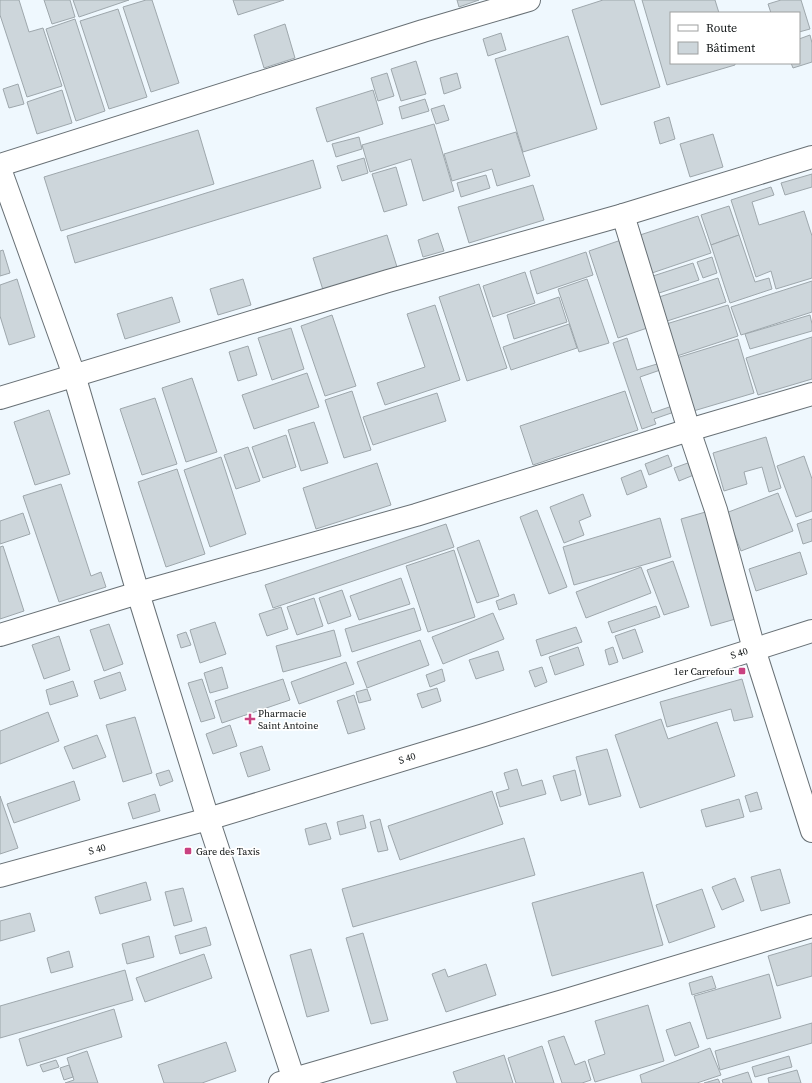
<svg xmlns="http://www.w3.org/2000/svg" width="812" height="1083" font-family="'Source Serif 4',serif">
  <rect width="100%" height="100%" fill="#eff8fe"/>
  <g fill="#cdd6db" stroke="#9ea7ac">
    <polygon points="0,0 19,0 29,32 43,28 62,86 27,97 0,15"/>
    <polygon points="44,0 70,0 75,17 52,24"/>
    <polygon points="73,0 129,0 79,17"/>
    <polygon points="146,0 152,0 179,83 151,92 123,7"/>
    <polygon points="233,0 284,0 238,15"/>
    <polygon points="457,0 479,0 459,7"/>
    <polygon points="603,0 634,0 660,87 601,105 572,10"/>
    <polygon points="642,0 715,0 719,13 671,13 671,63 735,63 735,65 667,85"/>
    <polygon points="781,0 801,0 810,29 799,32 799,13 771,13 768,4"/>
    <polygon points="118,9 147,97 109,109 80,21"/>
    <polygon points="75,19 105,111 76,121 46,29"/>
    <polygon points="285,24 295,58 264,68 254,35"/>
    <polygon points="501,33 506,50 488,56 483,39"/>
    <polygon points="810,35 812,43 812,62 793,68 791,63 799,63 799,39"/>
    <polygon points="568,36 597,129 523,152 495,59"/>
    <polygon points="416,61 426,94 401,101 391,69"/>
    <polygon points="387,73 394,96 378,101 371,78"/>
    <polygon points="457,73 461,88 444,94 440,78"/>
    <polygon points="18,84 24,104 9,108 3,89"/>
    <polygon points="62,90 72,123 37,134 27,102"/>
    <polygon points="373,90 383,124 327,142 316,108"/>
    <polygon points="425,99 429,111 402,119 399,107"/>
    <polygon points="444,105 449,120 436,124 431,109"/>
    <polygon points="669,117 675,139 660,144 654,122"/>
    <polygon points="434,124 454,191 423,201 411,159 370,172 362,145"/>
    <polygon points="198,130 214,184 61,231 44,177"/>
    <polygon points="516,132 530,176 497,186 492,169 452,181 444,154"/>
    <polygon points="713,134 723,167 690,177 680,144"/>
    <polygon points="359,137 362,149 336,157 332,144"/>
    <polygon points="364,158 368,173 342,181 337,166"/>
    <polygon points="313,160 321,188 75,263 67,236"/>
    <polygon points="396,167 407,205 384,212 372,174"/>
    <polygon points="812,174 812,187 785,195 781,183"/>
    <polygon points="486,175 490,188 461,197 457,183"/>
    <polygon points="533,185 544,220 469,243 458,207"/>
    <polygon points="771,187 774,195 752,202 759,225 804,211 812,236 812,278 776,289 771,271 756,277 731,200"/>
    <polygon points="729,206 739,235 711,245 701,215"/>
    <polygon points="698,216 711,253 649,274 637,236"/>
    <polygon points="438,233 444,251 423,257 418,240"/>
    <polygon points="387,235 397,267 323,290 313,258"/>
    <polygon points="739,235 755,282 769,278 772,289 730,303 711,245"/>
    <polygon points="627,238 656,325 618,338 589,251"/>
    <polygon points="3,250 10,273 0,276 0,251"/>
    <polygon points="586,252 593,275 537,294 530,271"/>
    <polygon points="712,257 717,273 703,278 697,262"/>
    <polygon points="693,263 699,280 656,294 650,277"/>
    <polygon points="525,272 535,303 493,317 483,286"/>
    <polygon points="718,278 726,302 664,322 656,298"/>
    <polygon points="17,279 35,337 9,345 0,316 0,285"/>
    <polygon points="243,279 251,305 218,315 210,289"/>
    <polygon points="587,279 609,343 579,352 558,289"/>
    <polygon points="812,281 812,312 741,335 731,307"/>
    <polygon points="479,284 507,368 467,381 439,297"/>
    <polygon points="172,297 180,322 125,339 117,314"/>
    <polygon points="559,297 567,322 514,339 507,315"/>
    <polygon points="435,305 460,380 385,405 377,383 425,367 407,314"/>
    <polygon points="728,305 738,336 674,357 663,325"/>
    <polygon points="332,315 356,386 325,396 301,326"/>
    <polygon points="810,315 812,324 812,331 750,349 745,334"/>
    <polygon points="569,324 577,348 511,370 503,347"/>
    <polygon points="291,328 304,369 272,380 258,338"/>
    <polygon points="812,337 812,379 758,395 746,358"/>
    <polygon points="627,338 637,370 667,361 669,367 640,377 652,413 678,404 680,410 654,419 656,424 642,429 613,343"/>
    <polygon points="738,339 754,393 690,412 673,359"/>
    <polygon points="248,346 257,375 238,381 229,352"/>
    <polygon points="307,373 319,407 254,429 242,395"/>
    <polygon points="192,378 217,452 186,462 162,388"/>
    <polygon points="352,391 371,450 344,458 325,400"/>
    <polygon points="625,391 638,430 533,465 520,426"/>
    <polygon points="437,393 446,421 373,445 363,417"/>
    <polygon points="155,398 177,464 142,475 120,409"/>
    <polygon points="49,410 70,474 35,485 14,422"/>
    <polygon points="314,422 328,463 301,471 288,430"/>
    <polygon points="286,435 296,467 263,478 252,447"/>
    <polygon points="766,437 781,488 769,492 762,467 744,472 747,484 724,491 713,453"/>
    <polygon points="248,447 260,481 236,489 224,455"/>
    <polygon points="668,455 672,466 649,475 645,464"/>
    <polygon points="804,456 812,479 812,511 796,517 777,466"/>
    <polygon points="221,457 246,534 210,547 184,470"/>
    <polygon points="696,460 701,472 679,481 674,468"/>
    <polygon points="377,463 391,505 316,529 303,488"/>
    <polygon points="177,469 205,554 166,567 138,482"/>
    <polygon points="641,470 647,487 627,495 621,478"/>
    <polygon points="61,484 91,576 101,572 106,587 59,602 23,496"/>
    <polygon points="778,493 793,531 741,551 726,513"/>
    <polygon points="583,494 591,516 579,521 584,535 564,543 550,507"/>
    <polygon points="537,510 567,587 549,594 520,517"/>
    <polygon points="709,511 739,618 711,626 681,519"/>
    <polygon points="23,513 30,534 0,544 0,521"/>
    <polygon points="660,518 671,557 574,585 563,547"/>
    <polygon points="812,519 812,541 803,544 797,524"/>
    <polygon points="446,524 454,547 273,608 265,585"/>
    <polygon points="479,540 499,596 477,603 457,548"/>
    <polygon points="3,546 24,611 0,619 0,547"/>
    <polygon points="454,550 475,617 428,632 406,566"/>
    <polygon points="800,552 807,574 756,591 749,569"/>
    <polygon points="673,561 689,607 664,615 647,570"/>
    <polygon points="641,567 651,593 586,618 576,592"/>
    <polygon points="401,578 410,604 359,620 350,596"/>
    <polygon points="342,590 351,616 328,624 319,598"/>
    <polygon points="514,594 517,604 499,610 496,601"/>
    <polygon points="314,598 323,626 297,635 287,607"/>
    <polygon points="656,606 660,617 612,633 608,622"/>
    <polygon points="281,607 288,629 267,636 259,614"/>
    <polygon points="414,608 421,630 352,652 345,629"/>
    <polygon points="493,613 504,639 443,664 432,637"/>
    <polygon points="215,622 226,654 200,663 190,630"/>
    <polygon points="109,624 123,664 104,671 90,630"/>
    <polygon points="576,627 582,642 541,656 536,640"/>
    <polygon points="635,629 643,652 623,659 615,636"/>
    <polygon points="334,630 341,656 283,672 276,646"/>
    <polygon points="186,632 191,645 181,648 177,635"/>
    <polygon points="59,636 70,670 44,679 32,645"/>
    <polygon points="420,640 429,665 367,688 357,662"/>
    <polygon points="578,647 584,665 555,675 549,657"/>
    <polygon points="613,647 618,662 609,665 605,650"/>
    <polygon points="498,651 504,670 476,679 469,660"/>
    <polygon points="346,662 354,684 299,704 291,682"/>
    <polygon points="222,667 228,688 210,693 204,673"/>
    <polygon points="542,667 547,682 535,687 529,671"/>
    <polygon points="442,669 445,681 430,687 426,675"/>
    <polygon points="120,672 126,690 100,699 94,681"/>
    <polygon points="202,679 215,718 201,722 188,683"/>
    <polygon points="283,679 290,700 222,723 215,701"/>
    <polygon points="742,679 753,717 734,721 731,709 667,727 660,702"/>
    <polygon points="73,681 78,696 50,705 46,690"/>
    <polygon points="437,688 441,701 422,708 417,694"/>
    <polygon points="367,689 371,700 359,703 356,692"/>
    <polygon points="354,695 365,729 348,734 337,701"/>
    <polygon points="48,712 59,741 0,764 0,731"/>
    <polygon points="135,717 152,773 123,782 106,725"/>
    <polygon points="661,719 668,739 717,722 735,776 640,808 615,735"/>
    <polygon points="230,725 237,746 213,754 206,734"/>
    <polygon points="97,735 106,757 73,769 64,747"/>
    <polygon points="262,746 270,770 248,777 240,753"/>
    <polygon points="607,749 621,796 589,805 576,757"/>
    <polygon points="517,769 522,786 542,780 546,794 500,807 496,793 509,789 504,773"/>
    <polygon points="169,770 173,781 160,786 156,774"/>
    <polygon points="575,770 581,795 561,801 553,776"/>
    <polygon points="74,781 80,800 14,823 7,804"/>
    <polygon points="492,791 503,824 400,860 388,826"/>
    <polygon points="757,792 762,809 750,812 745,796"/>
    <polygon points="155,794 160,811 133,819 128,803"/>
    <polygon points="0,796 18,848 0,854"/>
    <polygon points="739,799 744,817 706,827 701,810"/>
    <polygon points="363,815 366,828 340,835 337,822"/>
    <polygon points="380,819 388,850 378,852 370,822"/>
    <polygon points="326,823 331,839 309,845 305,829"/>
    <polygon points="524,838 535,875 353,927 342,889"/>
    <polygon points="780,869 790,903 761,911 751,877"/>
    <polygon points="643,872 663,945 552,976 532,903"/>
    <polygon points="735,878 744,901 722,910 712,887"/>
    <polygon points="146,882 151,900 100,914 95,897"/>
    <polygon points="183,888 192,921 174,926 165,892"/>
    <polygon points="702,889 715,927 669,943 656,905"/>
    <polygon points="30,913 35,931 0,941 0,921"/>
    <polygon points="206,927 211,945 180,954 175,936"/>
    <polygon points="363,933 388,1020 371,1024 346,938"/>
    <polygon points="149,936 154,957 127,964 122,944"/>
    <polygon points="812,943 812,976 777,986 768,956"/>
    <polygon points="311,949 329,1011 307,1017 290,955"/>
    <polygon points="69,951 73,967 51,973 47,958"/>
    <polygon points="204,954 212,978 145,1002 136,978"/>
    <polygon points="486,964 496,995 446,1012 432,974 445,969 448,977"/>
    <polygon points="125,970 133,1000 0,1038 0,1006"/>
    <polygon points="769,974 781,1018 707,1039 694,996"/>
    <polygon points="712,976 716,988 692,995 689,983"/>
    <polygon points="648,1005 664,1061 595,1082 588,1060 605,1054 595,1021"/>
    <polygon points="114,1009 122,1037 27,1066 19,1039"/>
    <polygon points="690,1022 699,1047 675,1056 666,1030"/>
    <polygon points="812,1023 812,1043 720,1070 715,1051"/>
    <polygon points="564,1036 575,1065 585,1061 591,1080 582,1083 562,1083 548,1041"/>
    <polygon points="226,1042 236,1071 202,1083 164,1083 158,1065"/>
    <polygon points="542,1046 554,1083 516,1083 508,1058"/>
    <polygon points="710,1048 721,1075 697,1083 642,1083 640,1075"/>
    <polygon points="87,1051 98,1083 65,1083 74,1080 67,1058"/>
    <polygon points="504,1055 513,1083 457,1083 453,1072"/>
    <polygon points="789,1056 792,1067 755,1077 752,1067"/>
    <polygon points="56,1060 59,1067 43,1072 40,1065"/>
    <polygon points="69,1065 73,1077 64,1080 60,1068"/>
    <polygon points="797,1070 801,1083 769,1083 768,1078"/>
    <polygon points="748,1072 752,1083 723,1083 722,1080"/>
    <polygon points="718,1079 720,1083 704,1083"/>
  </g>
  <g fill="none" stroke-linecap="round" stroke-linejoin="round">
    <defs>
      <g id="minor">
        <polyline points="0,165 423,31 529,0"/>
        <polyline points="0,169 74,375 138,593 208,819 295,1083"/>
        <polyline points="623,215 689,430 716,510 754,649 812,831"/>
        <polyline points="0,398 388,281 623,215 812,157"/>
        <polyline points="0,635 138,593 416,515 689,430 812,394"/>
        <polyline points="0,876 208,819 484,735 812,631"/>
        <polyline points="280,1083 563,1001 812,926"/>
      </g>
    </defs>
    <use href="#minor" stroke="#687075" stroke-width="24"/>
    <use href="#minor" stroke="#fff" stroke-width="22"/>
  </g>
  <g fill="#c94281" stroke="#fff" stroke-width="1.5">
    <rect x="738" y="667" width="8" height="8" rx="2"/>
    <path d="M248 713h4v4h4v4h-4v4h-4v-4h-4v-4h4z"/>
    <rect x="184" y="847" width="8" height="8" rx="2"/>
  </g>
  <g text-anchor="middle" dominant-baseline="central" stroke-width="3.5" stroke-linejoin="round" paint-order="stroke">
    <g font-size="10" fill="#0d1112" stroke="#fff">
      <text transform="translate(739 653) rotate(-18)">S 40</text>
      <text transform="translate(407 758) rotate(-17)">S 40</text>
      <text transform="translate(97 849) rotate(-15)">S 40</text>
    </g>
    <g font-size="10" fill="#0d1112" stroke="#fff" text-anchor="start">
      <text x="734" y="671" text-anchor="end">1er Carrefour</text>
      <text x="258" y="713">Pharmacie<tspan x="258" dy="12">Saint Antoine</tspan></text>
      <text x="196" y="851">Gare des Taxis</text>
    </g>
  </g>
  <rect x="670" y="12" width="130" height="52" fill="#ffffff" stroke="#9ea0a0"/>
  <rect x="678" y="25" width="20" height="6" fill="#ffffff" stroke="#9ea0a0"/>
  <text x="706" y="32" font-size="12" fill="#0d1112">Route</text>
  <rect x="678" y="42" width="20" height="12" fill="#cdd6db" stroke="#9ea0a0"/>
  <text x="706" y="52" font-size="12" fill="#0d1112">Bâtiment</text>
</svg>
